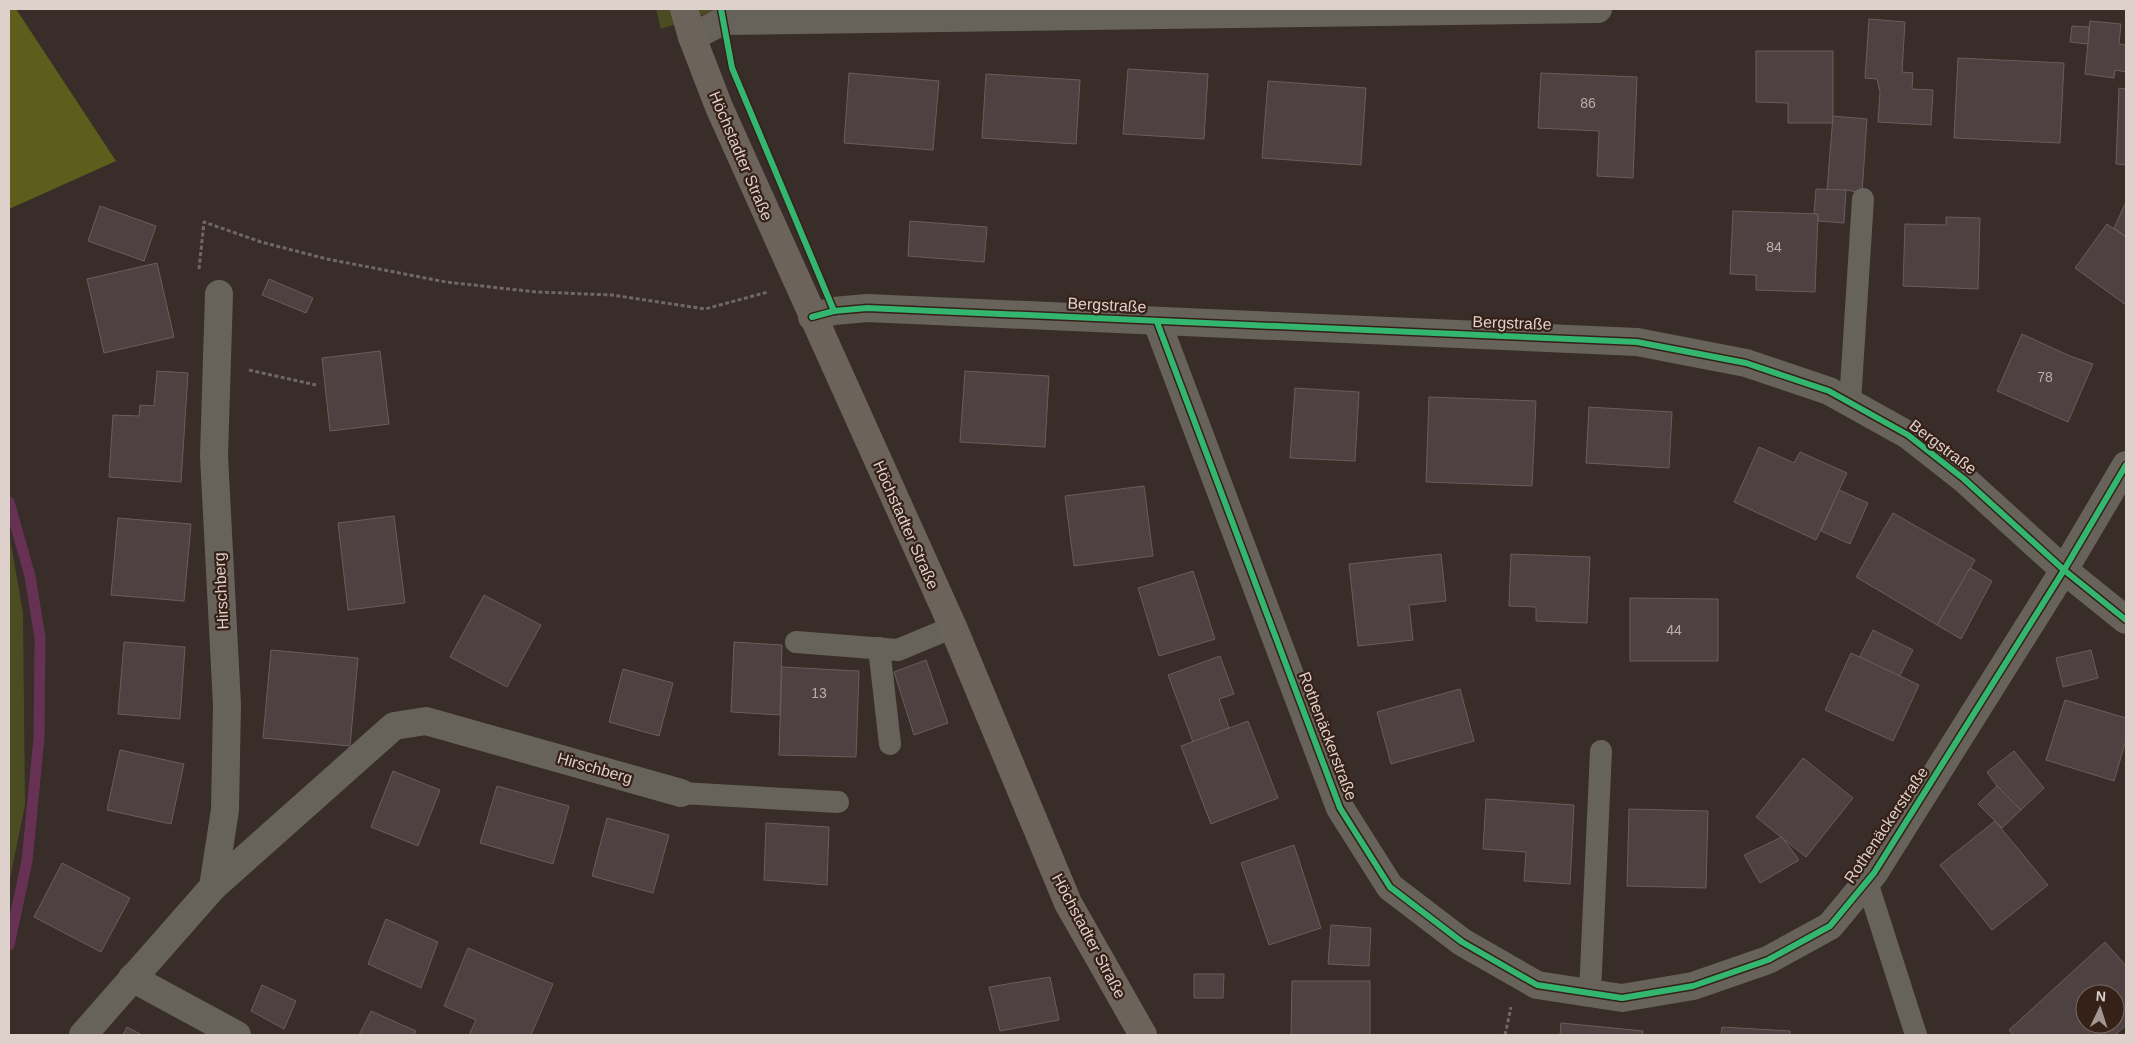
<svg xmlns="http://www.w3.org/2000/svg" width="2135" height="1044" font-family="Arial,sans-serif">
  <rect width="100%" height="100%" fill="#382d28"/>
  <g fill="#4c4c22">
    <polygon points="656,9 719,9 661,29"/>
    <polygon points="9,533 23,613 25,805 9,883"/>
  </g>
  <polygon fill="#5d5e1c" points="9,9 16,9 116,161 9,209"/>
  <g fill="none" stroke-linecap="round" stroke-linejoin="round">
    <polyline stroke="#663152" stroke-width="11" points="9,502 30,576 40,638 39,738 27,861 9,945"/>
  </g>
  <g fill="#4d4241" stroke="#685e5c" fill-rule="evenodd">
    <polygon points="1869,19 1905,22 1902,72 1913,73 1912,89 1933,90 1931,125 1878,122 1880,92 1877,79 1865,78"/>
    <polygon points="2090,21 2121,24 2119,44 2126,45 2126,72 2115,70 2114,78 2085,74"/>
    <polygon points="2072,26 2089,27 2088,44 2070,42"/>
    <polygon points="1756,51 1833,51 1833,123 1788,123 1788,103 1756,102"/>
    <polygon points="1958,58 2064,63 2060,143 1954,138"/>
    <polygon points="1128,69 1208,74 1204,139 1123,134"/>
    <polygon points="849,73 939,81 933,150 844,143"/>
    <polygon points="1541,73 1637,77 1633,178 1597,176 1599,131 1538,128"/>
    <polygon points="986,74 1080,80 1076,144 982,138"/>
    <polygon points="1268,81 1366,88 1361,165 1262,158"/>
    <polygon points="2119,88 2126,89 2126,165 2116,164"/>
    <polygon points="1833,116 1867,119 1862,193 1846,190 1827,190"/>
    <polygon points="1816,189 1846,190 1844,223 1818,221 1818,214 1814,214"/>
    <polygon points="2126,202 2126,237 2114,228"/>
    <polygon points="100,206 156,226 144,261 88,241"/>
    <polygon points="1733,211 1818,214 1815,292 1756,290 1756,275 1730,274"/>
    <polygon points="1946,217 1980,218 1978,289 1903,286 1905,224 1946,225"/>
    <polygon points="910,221 987,227 984,262 908,256"/>
    <polygon points="2107,224 2126,237 2126,305 2075,268"/>
    <polygon points="157,263 174,337 104,353 87,279"/>
    <polygon points="269,279 313,298 306,313 262,295"/>
    <polygon points="2022,334 2070,356 2093,364 2068,422 1997,391"/>
    <polygon points="380,351 389,424 330,431 322,358"/>
    <polygon points="157,371 188,373 181,482 109,477 113,415 139,416 140,405 154,406"/>
    <polygon points="965,371 1049,376 1045,447 960,442"/>
    <polygon points="1295,388 1359,392 1355,461 1290,458"/>
    <polygon points="1429,397 1536,401 1532,486 1426,482"/>
    <polygon points="1589,407 1672,412 1669,468 1586,463"/>
    <polygon points="1759,447 1794,463 1800,452 1847,473 1816,540 1734,502"/>
    <polygon points="1144,486 1153,556 1074,566 1065,496"/>
    <polygon points="1839,490 1868,503 1850,544 1821,531"/>
    <polygon points="1893,513 1975,560 1937,625 1856,577"/>
    <polygon points="394,516 405,603 348,610 338,523"/>
    <polygon points="118,518 191,524 184,601 111,595"/>
    <polygon points="1441,554 1446,601 1409,605 1413,640 1358,646 1349,564"/>
    <polygon points="1511,554 1590,557 1587,623 1536,621 1536,607 1509,606"/>
    <polygon points="1970,568 1992,581 1961,639 1937,625"/>
    <polygon points="1193,571 1215,639 1159,656 1138,588"/>
    <polygon points="484,595 541,625 507,687 450,657"/>
    <polygon points="1630,598 1718,599 1718,661 1630,661"/>
    <polygon points="1873,630 1913,650 1899,677 1859,658"/>
    <polygon points="124,642 185,647 180,719 118,714"/>
    <polygon points="734,642 782,645 780,715 731,712"/>
    <polygon points="271,650 358,658 350,746 263,738"/>
    <polygon points="2091,650 2098,678 2063,687 2056,658"/>
    <polygon points="1851,653 1919,685 1893,741 1825,710"/>
    <polygon points="1220,656 1234,694 1219,699 1229,728 1193,742 1168,675"/>
    <polygon points="926,660 948,723 914,735 894,672"/>
    <polygon points="782,667 859,671 856,757 779,755"/>
    <polygon points="623,669 673,683 659,736 609,722"/>
    <polygon points="1460,689 1474,741 1391,764 1377,712"/>
    <polygon points="2065,700 2126,718 2126,740 2114,781 2046,760"/>
    <polygon points="1248,721 1278,798 1211,824 1181,746"/>
    <polygon points="120,750 184,764 171,824 107,810"/>
    <polygon points="2014,751 2044,788 2021,810 1997,786 1987,772"/>
    <polygon points="1803,758 1853,798 1806,857 1756,817"/>
    <polygon points="393,771 440,790 418,846 371,827"/>
    <polygon points="497,786 569,806 553,864 480,843"/>
    <polygon points="1997,786 2021,810 2002,828 1978,804"/>
    <polygon points="1486,799 1574,805 1570,884 1524,881 1526,852 1483,849"/>
    <polygon points="1629,809 1708,811 1706,888 1627,886"/>
    <polygon points="607,818 669,835 653,893 592,876"/>
    <polygon points="1995,821 2048,885 1992,930 1940,865"/>
    <polygon points="766,823 829,827 827,885 764,880"/>
    <polygon points="1782,837 1799,860 1760,883 1744,855"/>
    <polygon points="1294,845 1321,928 1269,945 1241,863"/>
    <polygon points="62,863 130,898 101,952 34,917"/>
    <polygon points="386,919 438,942 421,988 368,964"/>
    <polygon points="1331,925 1371,928 1369,966 1328,964"/>
    <path d="M2105,942L2126,966V1025L2115,1035H2013L2009,1030ZM2085,994H2115V1024H2085Z"/>
    <polygon points="468,948 553,984 531,1035 469,1035 476,1020 444,1006"/>
    <polygon points="1194,974 1224,974 1223,998 1194,998"/>
    <polygon points="1050,977 1059,1020 1000,1031 989,987"/>
    <polygon points="1292,981 1370,981 1370,1035 1291,1035"/>
    <polygon points="262,985 296,1001 284,1029 251,1011"/>
    <polygon points="371,1011 416,1031 414,1035 359,1035"/>
    <polygon points="1561,1023 1603,1027 1643,1031 1642,1035 1560,1035"/>
    <polygon points="127,1027 142,1035 123,1035"/>
    <polygon points="1722,1027 1790,1031 1790,1035 1721,1035"/>
  </g>
  <g fill="none" stroke-linecap="round" stroke-linejoin="round">
    <g stroke="#6f6863" stroke-width="3" stroke-dasharray="4 2.5" stroke-linecap="butt">
      <polyline points="199,269 204,222 261,242 327,259 446,282 536,292 612,295 705,309 768,292"/>
      <polyline points="249,370 316,385"/>
      <polyline points="1505,1035 1511,1007"/>
    </g>
    <g stroke="#68635a" stroke-width="22">
      <polyline points="1850,402 1863,199"/>
      <polyline points="796,642 898,650 953,627"/>
      <polyline points="879,648 890,744"/>
      <polyline points="681,793 838,802"/>
      <polyline points="1867,882 1916,1035"/>
      <polyline points="1590,993 1601,751"/>
    </g>
    <g stroke="#68635a" stroke-width="28">
      <polyline points="692,37 723,21 1598,9"/>
      <polyline points="812,317 834,311 867,308 1637,342 1746,363 1829,391 1908,435 1964,479 2064,570 2126,620"/>
      <polyline points="1157,322 1340,808 1390,887 1462,942 1537,985 1622,998 1693,986 1768,960 1830,926 1874,873 2064,570 2126,465"/>
      <polyline points="213,887 225,810 227,705 214,456 219,294"/>
      <polyline points="132,978 237,1035"/>
      <polyline points="83,1035 213,887 394,726 426,721 681,793"/>
    </g>
    <polyline stroke="#6c645b" stroke-width="28" points="684,9 692,37 719,107 953,627 1068,903 1143,1035"/>
    <defs>
      <g id="cycleway">
        <polyline points="721,9 732,68 834,311"/>
        <polyline points="812,317 834,311 867,308 1637,342 1746,363 1829,391 1908,435 1964,479 2064,570 2126,620"/>
        <polyline points="1157,322 1340,808 1390,887 1462,942 1537,985 1622,998 1693,986 1768,960 1830,926 1874,873 2064,570 2126,465"/>
      </g>
    </defs>
    <use href="#cycleway" stroke="#352118" stroke-width="9"/>
    <use href="#cycleway" stroke="#33b770" stroke-width="6"/>
  </g>
  <g text-anchor="middle" dominant-baseline="central" stroke-width="4.5" stroke-linejoin="round" paint-order="stroke">
    <g font-size="14" fill="#baaca8">
      <text x="1588" y="103">86</text>
      <text x="1774" y="247">84</text>
      <text x="2045" y="377">78</text>
      <text x="1674" y="630">44</text>
      <text x="819" y="693">13</text>
    </g>
    <g font-size="16" fill="#ded0ca" stroke="#352118">
      <text transform="translate(741 156) rotate(67)">Höchstadter Straße</text>
      <text transform="translate(1107 305) rotate(3)">Bergstraße</text>
      <text transform="translate(1512 323) rotate(2)">Bergstraße</text>
      <text transform="translate(1943 447) rotate(37)">Bergstraße</text>
      <text transform="translate(906 525) rotate(66)">Höchstadter Straße</text>
      <text transform="translate(221 591) rotate(-93)">Hirschberg</text>
      <text transform="translate(1328 736) rotate(69)">Rothenäckerstraße</text>
      <text transform="translate(595 768) rotate(16)">Hirschberg</text>
      <text transform="translate(1886 825) rotate(-56)">Rothenäckerstraße</text>
      <text transform="translate(1089 936) rotate(62)">Höchstadter Straße</text>
    </g>
  </g>
  <rect width="2135" height="1044" fill="none" stroke="#ded0ca" stroke-width="20"/>
  <g transform="translate(2100 1009) rotate(4)"><circle r="24" fill="#352118" stroke="#79675f"/>
  <path d="M0-4L9 19L0 12L-9 19Z" fill="#a49791"/>
  <text y="-8" font-size="14" font-weight="bold" text-anchor="middle" fill="#ded0ca">N</text>
  </g>
</svg>
